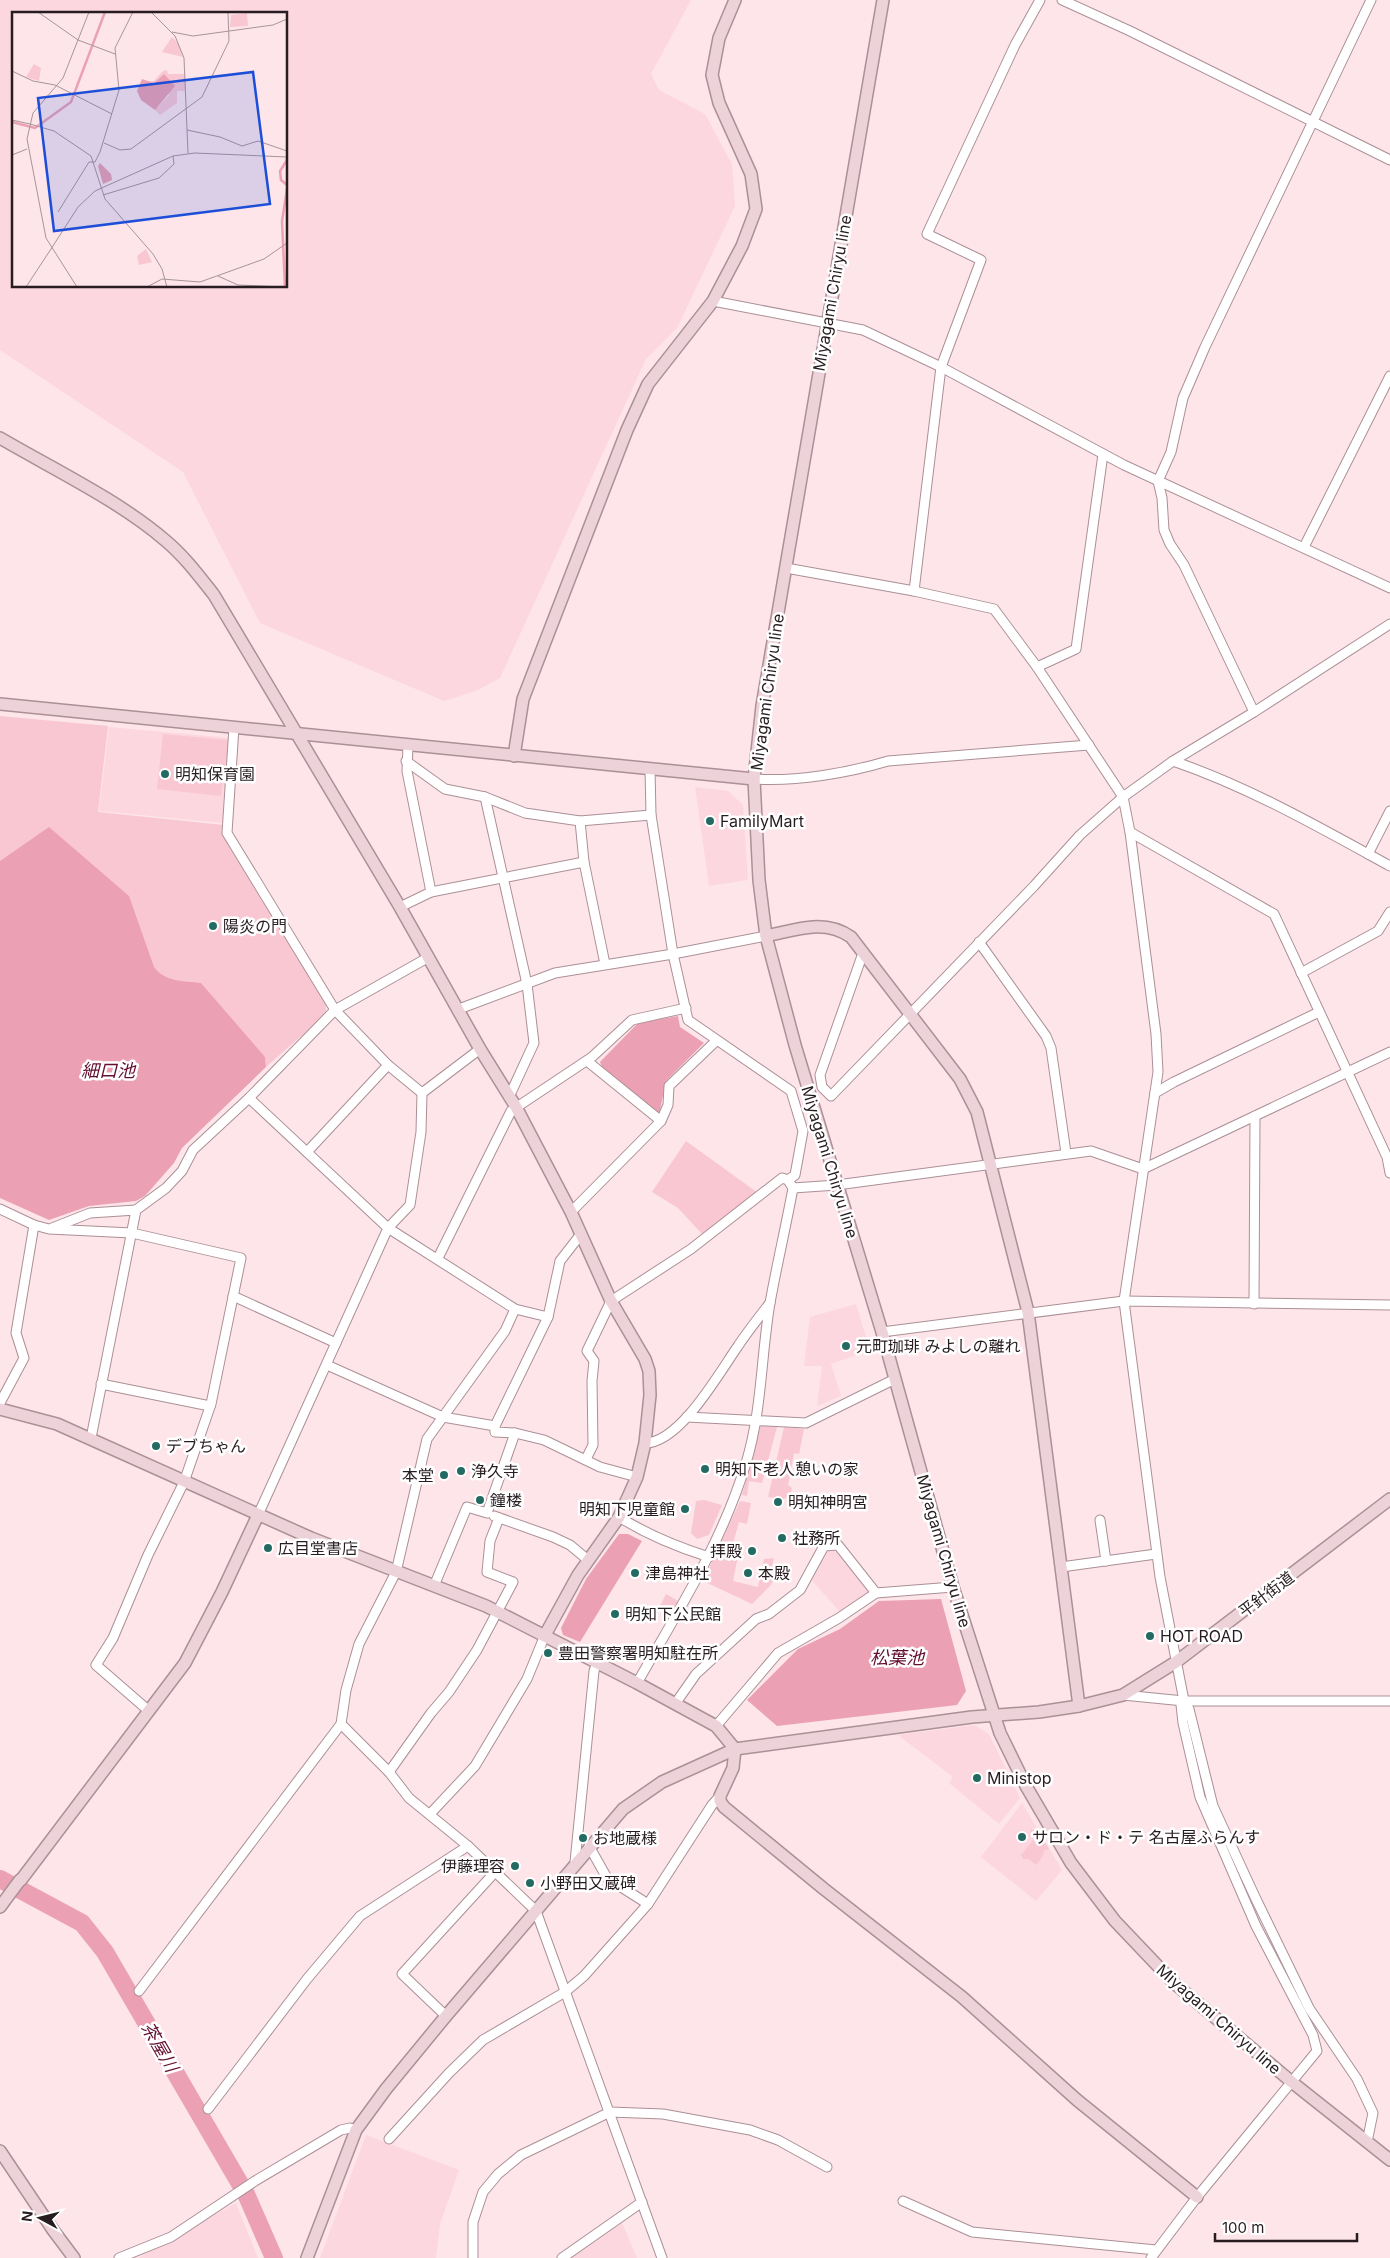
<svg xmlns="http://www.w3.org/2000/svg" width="1390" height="2258" font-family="Inter,'Noto Sans JP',sans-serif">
  <rect width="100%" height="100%" fill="#fde5ea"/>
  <g fill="#fdd7df" fill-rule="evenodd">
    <path d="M0,0H691L651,74L659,90L705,114L732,164L735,206L677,328L646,359L500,678L476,691L444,701L260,623L183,472L0,350ZM14,14H286V286H14Z"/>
    <polygon points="109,727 231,738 223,823 99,811"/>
    <polygon points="695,787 728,791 743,805 748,880 709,886"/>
    <polygon points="856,1304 870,1350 831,1364 841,1396 817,1406 822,1366 804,1366 810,1317"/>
    <polygon points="825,1548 834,1549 870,1594 841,1613 810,1578"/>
    <polygon points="974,1725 989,1734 1020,1798 999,1824 949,1783 953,1777 898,1735"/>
    <polygon points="1022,1803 1062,1870 1036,1901 981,1857"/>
    <polygon points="366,2135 459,2170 440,2224 436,2258 320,2258"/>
    <polygon points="236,2203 258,2258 138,2258"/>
    <polygon points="622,2223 637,2258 572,2258"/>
  </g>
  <g fill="#f9c7d2">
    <polygon points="0,716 108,726 98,812 224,825 224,833 326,1005 326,1014 266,1067 265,1057 169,979 160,976 154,968 0,861"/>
    <polygon points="163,734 229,740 221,796 157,789"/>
    <polygon points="686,1141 758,1193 703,1235 678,1208 652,1192"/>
    <polygon points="761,1424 777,1427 762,1483 749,1481 747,1496 742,1495"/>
    <polygon points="784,1427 804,1429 799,1454 794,1453 788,1485 792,1488 790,1497 783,1499 768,1497"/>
    <polygon points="704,1500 722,1505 709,1535 697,1539 691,1533 696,1501"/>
    <polygon points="740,1501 751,1503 747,1524 739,1522 732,1547 738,1556 733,1581 758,1587 764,1559 774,1558 772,1566 781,1568 770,1586 752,1604 703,1581"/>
    <polygon points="666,1594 678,1601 670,1615 659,1608"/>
    <polygon points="1031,1829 1041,1835 1049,1849 1044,1851 1043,1856 1036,1865 1028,1859 1023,1859 1021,1855 1034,1839 1030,1832"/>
  </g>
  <g fill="#eba1b3">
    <path d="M49,827L129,896L154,967C165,982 184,981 201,983L265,1057L266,1067L182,1148L174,1163L145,1196L136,1201L89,1206L49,1220L0,1198V861Z"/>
    <polygon points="678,1016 680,1027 704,1043 666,1081 659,1115 602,1067 600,1062 638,1023"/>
    <polygon points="619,1534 628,1534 642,1541 580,1642 563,1635 561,1628 586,1579"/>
    <polygon points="941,1599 966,1691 957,1705 777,1726 747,1700 798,1649 840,1629 879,1601"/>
  </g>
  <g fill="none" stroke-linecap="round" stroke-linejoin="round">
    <polyline stroke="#eba1b3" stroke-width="18" points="0,1879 82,1923 105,1952 246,2194 274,2258"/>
    <defs>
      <g id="street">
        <polyline points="1062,0 1130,31 1390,160"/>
        <polyline points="713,301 863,330 941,367 1124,465 1390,588"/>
        <polyline points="1304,547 1390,376"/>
        <polyline points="786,568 914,591 994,609 1037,667 1123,797 1130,832 1156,1034 1158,1072 1124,1301 1160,1577 1184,1701 1181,1705 1183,1723 1200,1797 1256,1926 1313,2035 1317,2051 1197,2197 1151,2258"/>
        <polyline points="914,591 941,367 981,260 927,234 1015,45 1040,0"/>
        <polyline points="1037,667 1076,649 1103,454"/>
        <polyline points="1254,712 1184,565 1170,544 1164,530 1162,498 1158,481 1171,452 1183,398 1205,347 1371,0"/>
        <polyline points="234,727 227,833 335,1010 388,1065 422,1093"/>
        <polyline points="408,745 407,771 431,892"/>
        <polyline points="406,761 445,789 485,797 525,813 580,821 651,815"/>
        <path d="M1173,761C1249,787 1319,827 1390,866"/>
        <polyline points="650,769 651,815 673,954 688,1020 791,1091 803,1131 795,1175 788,1180"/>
        <path d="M754,779C796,782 848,773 888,761L1089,745"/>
        <polyline points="485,797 527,984 534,1043 509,1097"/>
        <polyline points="580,821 584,862"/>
        <polyline points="1130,832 1274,914 1387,1157 1390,1173"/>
        <polyline points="1368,854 1390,811"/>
        <polyline points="400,907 431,892 584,862 605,964"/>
        <polyline points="979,942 1046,1036 1051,1048 1066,1153"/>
        <polyline points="863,953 820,1075 822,1087 831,1096 1034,886 1080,835 1123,797 1173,761 1254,712 1390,624"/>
        <polyline points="1301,973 1378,931 1390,912"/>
        <polyline points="459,1009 555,973 673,954 766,936"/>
        <polyline points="587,1061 661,1121"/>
        <polyline points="422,1093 480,1049"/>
        <polyline points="1155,1093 1174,1082 1319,1012"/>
        <polyline points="249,1098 388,1228 515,1309 548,1317"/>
        <polyline points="307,1152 388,1065"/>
        <polyline points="793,1188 837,1185 1091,1151 1143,1169 1390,1052"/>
        <polyline points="0,1209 34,1225 49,1229 132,1233 241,1258 211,1404 184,1482 148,1555 113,1638 96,1665 149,1711"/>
        <polyline points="571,1212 661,1121 668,1105 669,1086 716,1041"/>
        <polyline points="52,1228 90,1213 136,1210"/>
        <polyline points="581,1234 560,1261 548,1317 495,1426 495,1432 515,1433 544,1440 600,1467 637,1477"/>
        <polyline points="438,1258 511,1111 592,1057 632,1020 686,1008"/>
        <polyline points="233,1296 336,1343"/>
        <polyline points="1254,1304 1255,1116"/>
        <polyline points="882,1332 1124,1301 1390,1305"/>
        <polyline points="327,1365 443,1417 495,1426"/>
        <polyline points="101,1384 210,1406"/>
        <polyline points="0,1403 24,1358 16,1333 34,1225"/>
        <polyline points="687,1417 806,1423 895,1379"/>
        <polyline points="91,1438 136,1210 166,1188 182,1171 193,1150 249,1098 335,1010 429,957"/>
        <path d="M645,1443C680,1443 719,1373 738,1346C748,1331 759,1317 770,1303"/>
        <path d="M586,1459L593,1445L592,1381L594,1361L587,1351L611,1301L691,1249L782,1178L788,1180L793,1188C786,1226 777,1264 770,1303C761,1356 762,1411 746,1463C722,1543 678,1611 637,1683"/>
        <polyline points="258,1515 388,1228 410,1205 421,1132 422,1093"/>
        <polyline points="494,1516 553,1537 570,1545 588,1560"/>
        <path d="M619,1517C648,1535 677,1547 709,1557"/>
        <polyline points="1100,1520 1106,1561"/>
        <polyline points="1061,1567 1156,1554"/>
        <polyline points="434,1586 467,1507 487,1513 515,1433"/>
        <polyline points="1123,1695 1184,1701 1390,1701"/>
        <polyline points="1184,1701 1189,1709 1213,1806 1255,1897 1309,2008 1357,2079 1373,2113 1367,2142"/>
        <polyline points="675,1704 696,1674 756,1619 769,1614 800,1590 824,1546 838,1545 876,1593"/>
        <polyline points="341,1724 389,1772 409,1798 468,1846 536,1911 662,2258"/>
        <polyline points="716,1726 778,1653 839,1618 876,1593 953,1587"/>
        <polyline points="389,1772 431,1713 449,1692 477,1650 513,1582 487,1572 490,1541 499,1518"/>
        <polyline points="430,1814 475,1766 527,1679 545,1635"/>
        <polyline points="589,1846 607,1878 648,1904"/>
        <polyline points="575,1862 594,1671 597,1663"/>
        <polyline points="139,1991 341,1724 346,1690 359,1644 396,1572 427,1439 505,1331 515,1309"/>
        <polyline points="446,2016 402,1974 496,1871"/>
        <polyline points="208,2109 307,1979 360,1916 468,1846"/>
        <polyline points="389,2139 449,2073 483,2040 565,1992 584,1976 648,1904 712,1805 720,1796"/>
        <polyline points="903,2201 972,2232 1156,2250"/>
        <polyline points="119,2258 171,2237 255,2181 341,2130 350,2128 356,2130"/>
        <polyline points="473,2258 473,2222 483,2192 498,2174 521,2155 610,2112 663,2114 750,2130 778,2140 827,2167"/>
        <polyline points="562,2258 642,2202"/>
      </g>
      <g id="secondary">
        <polyline points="883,0 762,706 754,779 759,880 766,936 795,1045 882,1332 953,1587 1000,1733 1026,1786 1071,1863 1115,1921 1174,1983 1293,2083 1390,2160"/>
        <path d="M0,438C53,469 120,501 166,541C185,557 199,576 214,595L400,907L480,1049L516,1107L571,1212L611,1301L645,1359L649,1371L650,1395L645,1443L637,1477L619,1517L578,1575L545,1635"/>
        <polyline points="0,704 754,779"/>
        <polyline points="514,756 523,699 627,430 648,384 713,301 742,246 756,209 751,174 719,103 712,75 719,38 735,0"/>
        <path d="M766,936C796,930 824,918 851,937L960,1079L977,1112L1028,1312L1079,1706"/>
        <polyline points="0,1409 57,1424 311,1538 486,1606 637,1683 716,1726 735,1749 733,1768 720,1796 720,1801 724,1807 824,1889 962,1997 1077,2100 1197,2197"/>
        <polyline points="21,1880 185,1663 222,1592 258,1515"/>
        <polyline points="0,1907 20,1880"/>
        <polyline points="0,2151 53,2230 74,2258"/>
        <polyline points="307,2258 356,2130 386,2089 446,2016 623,1809 662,1782 735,1749 972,1717 1039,1712 1079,1706 1123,1695 1176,1662 1390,1499"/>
      </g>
    </defs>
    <use href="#street" stroke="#ab9096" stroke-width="11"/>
    <use href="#secondary" stroke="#ab9096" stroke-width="14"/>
    <use href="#street" stroke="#fff" stroke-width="9"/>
    <use href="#secondary" stroke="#eed2da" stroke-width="11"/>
  </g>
  <g fill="#236b62" stroke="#fff" stroke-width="2">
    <circle cx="165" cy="774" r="5"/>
    <circle cx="710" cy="821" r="5"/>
    <circle cx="213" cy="926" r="5"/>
    <circle cx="846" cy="1346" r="5"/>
    <circle cx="156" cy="1446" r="5"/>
    <circle cx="705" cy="1469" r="5"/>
    <circle cx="461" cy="1471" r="5"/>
    <circle cx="444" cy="1475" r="5"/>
    <circle cx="480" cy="1500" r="5"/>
    <circle cx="778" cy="1502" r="5"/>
    <circle cx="685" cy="1509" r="5"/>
    <circle cx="782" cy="1538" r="5"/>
    <circle cx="268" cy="1548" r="5"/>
    <circle cx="752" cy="1551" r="5"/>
    <circle cx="635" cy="1573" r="5"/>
    <circle cx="748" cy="1573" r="5"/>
    <circle cx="615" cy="1614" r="5"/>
    <circle cx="1150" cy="1636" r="5"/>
    <circle cx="548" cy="1653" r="5"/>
    <circle cx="977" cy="1778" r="5"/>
    <circle cx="1022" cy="1837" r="5"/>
    <circle cx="583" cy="1838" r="5"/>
    <circle cx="515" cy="1866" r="5"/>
    <circle cx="530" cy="1883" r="5"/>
  </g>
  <g text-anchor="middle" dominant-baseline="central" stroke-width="5" stroke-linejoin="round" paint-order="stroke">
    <g font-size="16" fill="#271c1f" stroke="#fff">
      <text transform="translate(832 293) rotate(-80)">Miyagami Chiryu line</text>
      <text transform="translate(767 692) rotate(-82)">Miyagami Chiryu line</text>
      <text transform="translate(830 1162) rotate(73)">Miyagami Chiryu line</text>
      <text transform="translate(944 1551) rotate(74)">Miyagami Chiryu line</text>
      <text transform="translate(1266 1594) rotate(-37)">平針街道</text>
      <text transform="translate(1219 2019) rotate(41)">Miyagami Chiryu line</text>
    </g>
    <g font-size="16" fill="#271c1f" stroke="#fff" text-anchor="start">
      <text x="175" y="774">明知保育園</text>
      <text x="720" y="821">FamilyMart</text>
      <text x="223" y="926">陽炎の門</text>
      <text x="856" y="1346">元町珈琲 みよしの離れ</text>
      <text x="166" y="1446">デブちゃん</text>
      <text x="715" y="1469">明知下老人憩いの家</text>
      <text x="471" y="1471">浄久寺</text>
      <text x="434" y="1475" text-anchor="end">本堂</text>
      <text x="490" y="1500">鐘楼</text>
      <text x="788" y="1502">明知神明宮</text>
      <text x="675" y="1509" text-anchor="end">明知下児童館</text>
      <text x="792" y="1538">社務所</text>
      <text x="278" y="1548">広目堂書店</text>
      <text x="742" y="1551" text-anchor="end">拝殿</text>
      <text x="645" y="1573">津島神社</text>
      <text x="758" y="1573">本殿</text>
      <text x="625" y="1614">明知下公民館</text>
      <text x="1160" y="1636">HOT ROAD</text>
      <text x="558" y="1653">豊田警察署明知駐在所</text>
      <text x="987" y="1778">Ministop</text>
      <text x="1032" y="1837">サロン・ド・テ 名古屋ふらんす</text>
      <text x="593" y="1838">お地蔵様</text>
      <text x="505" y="1866" text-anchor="end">伊藤理容</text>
      <text x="540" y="1883">小野田又蔵碑</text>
    </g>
    <g font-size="18" font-style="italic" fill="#640e30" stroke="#fff">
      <text x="108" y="1070">細口池</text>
      <text x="897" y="1657">松葉池</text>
      <text transform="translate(160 2047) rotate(60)">茶屋川</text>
    </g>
  </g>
  <g transform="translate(12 12)">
    <rect width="275" height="275" fill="#fde5ea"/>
    <path d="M235,1L236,14L218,15L219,3ZM160,25L166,31L171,45L150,40ZM22,52L29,56L27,69L14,65ZM155,58L156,62H173V79H165V91L148,103L143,98L157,83L152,62L142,71L132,69H142L151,59ZM134,237L140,250L127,253L125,244Z" fill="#f9c7d2"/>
    <path d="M152,62L163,74L143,98L129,88L125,79L130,67L142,71ZM88,151L99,162L100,168L91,172L86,154Z" fill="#eba1b3"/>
    <path fill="none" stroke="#eba1b3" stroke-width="2.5" d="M0,110L23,116L59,90L93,0M275,148L268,159L269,168L275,173M273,275L270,209L275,177"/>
    <path fill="none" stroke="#a79599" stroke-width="1" d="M26,0L66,28L103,42M139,0L163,24L172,46L176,141M160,20L181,24L261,13L275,7M0,59L21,69L43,73L100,102M0,108L18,112M18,112L42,119L79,144L93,187L141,242L150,257L155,275M175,118L208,125L230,134L246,129L275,139M92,131L108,138L119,137L190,85L217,29L216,0M0,143L15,137M91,183L147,166L162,152L161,144M46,200L77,150H83L88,140L107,78L103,36L121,0M39,237L66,195L83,179L161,144L183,141L275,145M206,264L226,273L273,275M14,275L39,237M65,275L34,226L15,127L21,101L51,66L77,0M135,275L150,267L188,270L252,247L275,231"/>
    <path fill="#1d4ed8" fill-opacity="0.15" stroke="#1d4ed8" stroke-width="2.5" d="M241,60L258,192L42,219L26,86Z"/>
    <rect width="275" height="275" fill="none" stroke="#271c1f" stroke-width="2.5"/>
  </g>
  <g transform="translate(40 2218) rotate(277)" stroke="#ffffff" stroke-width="4" paint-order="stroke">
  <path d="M0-4L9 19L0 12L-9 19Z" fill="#271c1f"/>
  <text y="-8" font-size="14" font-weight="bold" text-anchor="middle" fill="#271c1f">N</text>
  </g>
  <path d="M1215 2233v8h142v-8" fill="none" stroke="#271c1f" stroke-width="2.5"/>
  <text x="1222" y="2233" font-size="15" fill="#271c1f" stroke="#ffffff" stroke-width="4" paint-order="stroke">100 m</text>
</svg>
